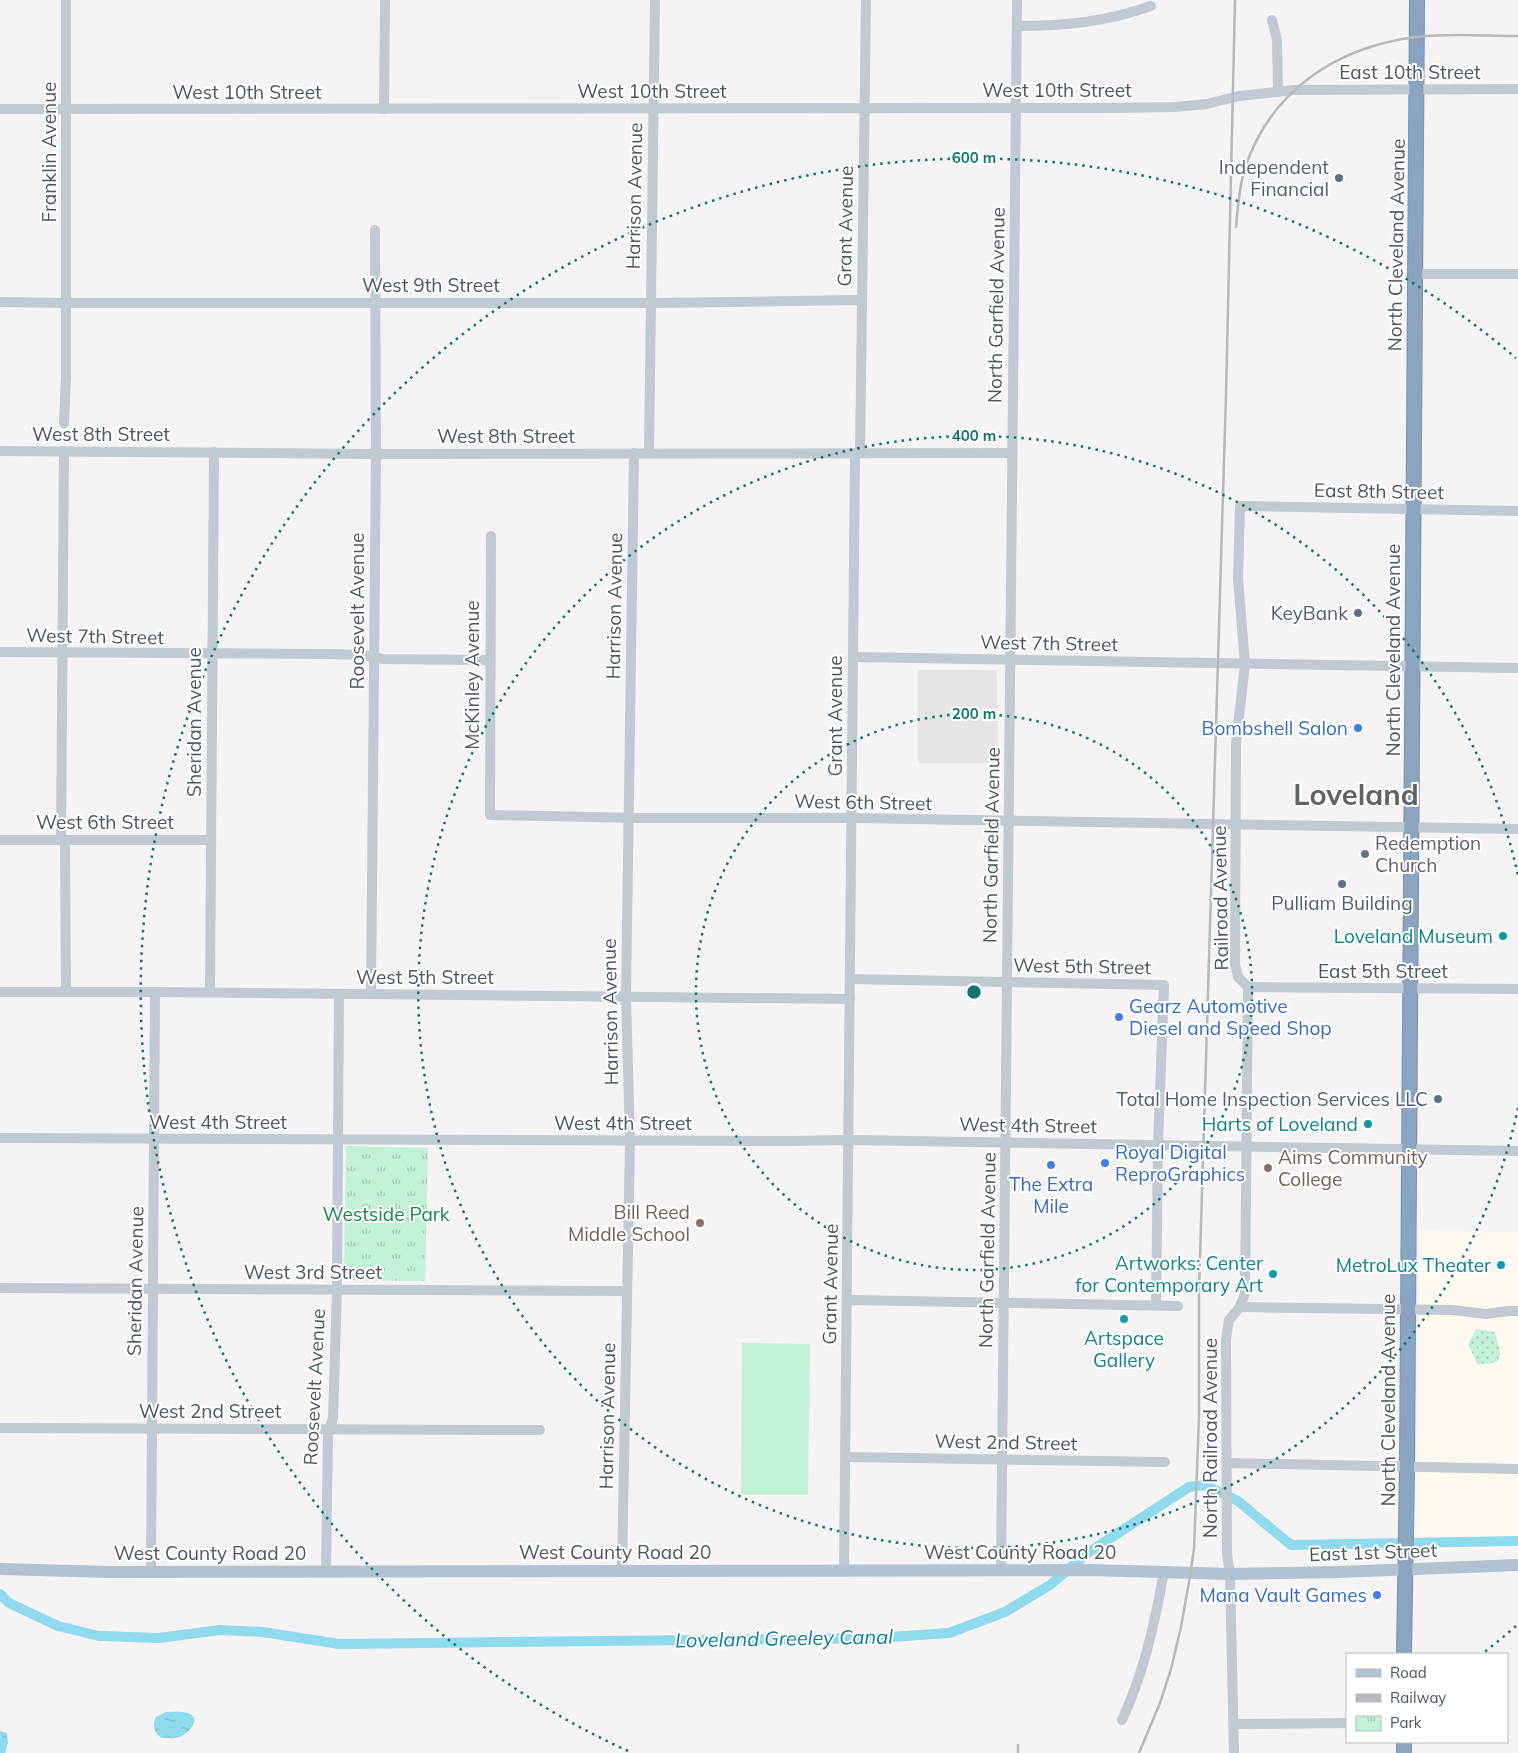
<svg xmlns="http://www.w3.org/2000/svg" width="1518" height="1753" font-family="Mulish,sans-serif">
  <defs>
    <pattern id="grass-dots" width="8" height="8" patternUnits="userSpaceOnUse" patternTransform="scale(1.25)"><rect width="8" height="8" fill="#c3f1d5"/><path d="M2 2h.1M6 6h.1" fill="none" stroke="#a0c6b0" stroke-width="1.8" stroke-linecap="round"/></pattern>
    <pattern id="park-tufts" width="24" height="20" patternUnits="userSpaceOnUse" patternTransform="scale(1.25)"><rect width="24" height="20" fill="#c3f1d5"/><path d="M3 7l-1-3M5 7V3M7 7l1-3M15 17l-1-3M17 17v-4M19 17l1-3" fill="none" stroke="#a0c6b0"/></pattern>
    <pattern id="water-ripples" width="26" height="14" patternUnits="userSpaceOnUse" patternTransform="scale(1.25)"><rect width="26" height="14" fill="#90daee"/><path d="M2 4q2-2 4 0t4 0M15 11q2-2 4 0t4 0" fill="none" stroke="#78b4c4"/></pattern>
  </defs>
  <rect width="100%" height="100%" fill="#f5f3f3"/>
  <polygon fill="#fdf9ef" points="1420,1231 1518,1232 1518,1548 1418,1553"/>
  <polygon fill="#e6e4e5" points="918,670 997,670 998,763 918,763"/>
  <path fill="url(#grass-dots)" d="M1476,1329L1495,1332C1497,1342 1504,1353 1497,1362L1478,1365L1468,1345Z"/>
  <polygon fill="url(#park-tufts)" points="346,1146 428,1148 425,1281 344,1280"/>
  <polygon fill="#c3f1d5" points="742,1343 810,1344 808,1495 741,1495"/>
  <g fill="url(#water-ripples)">
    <path d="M166,1712C173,1712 184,1711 190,1714C202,1721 186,1735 179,1737C173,1739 168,1738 162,1738C154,1734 152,1725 156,1717Z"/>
    <polygon points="0,1731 7,1733 8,1743 5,1753 0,1753"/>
  </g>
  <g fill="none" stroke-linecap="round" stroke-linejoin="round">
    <polyline stroke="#90daee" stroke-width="10" points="0,1594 9,1603 58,1626 99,1636 159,1638 220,1630 263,1632 339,1644 876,1638 949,1633 1005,1612 1050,1585 1089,1552 1189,1487 1204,1485 1238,1501 1291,1545 1518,1541"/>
    <defs>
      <g id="highway">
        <polyline points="1404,1654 1407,1467 1417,0"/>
        <polyline points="1404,1753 1404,1742"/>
      </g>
    </defs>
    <use href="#highway" stroke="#7690ad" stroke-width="16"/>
    <g stroke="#c1cad2" stroke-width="10">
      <polyline points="1272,20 1277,40 1278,91"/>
      <path d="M1017,26C1065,26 1105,22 1151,6"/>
      <polyline points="0,109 1108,108 1175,107 1207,104 1239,96 1294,90 1518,89"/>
      <polyline points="384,109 385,0"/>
      <polyline points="1415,274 1518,274"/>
      <polyline points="0,302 65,303 657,303 862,300"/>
      <polyline points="64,423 66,377 66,0"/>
      <polyline points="0,451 376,454 1011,453"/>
      <polyline points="649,453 655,0"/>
      <polyline points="860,453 866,0"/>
      <polyline points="491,536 490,815 639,818 852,818 1518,829"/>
      <polyline points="0,652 329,654 363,655 383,659 490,660"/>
      <polyline points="853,657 1518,668"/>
      <polyline points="0,840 211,840"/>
      <polyline points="61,840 64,451"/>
      <polyline points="65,840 66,992"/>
      <polyline points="850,979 1164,985 1158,1145 1156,1305"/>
      <polyline points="1248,987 1518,989"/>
      <polyline points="0,992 155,992 850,999"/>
      <polyline points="210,992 214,452"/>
      <polyline points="371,994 376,454 375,230"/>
      <polyline points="0,1138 791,1141 849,1140 1518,1151"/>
      <polyline points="0,1288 626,1291"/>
      <polyline points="847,1300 1178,1306"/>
      <polyline points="1240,1307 1453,1310 1486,1314 1508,1311 1518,1311"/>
      <polyline points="0,1428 540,1430"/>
      <polyline points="846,1457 1165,1462"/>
      <polyline points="1228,1463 1518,1469"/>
      <polyline points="622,1570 630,1141 626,996 634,453"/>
      <polyline points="844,1570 855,453"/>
      <polyline points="1001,1570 1017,0"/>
      <polyline points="326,1571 328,1435 333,1418 337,1289 339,994"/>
      <path d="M151,1572C153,1378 154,1185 155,992"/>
      <path d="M1122,1720C1144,1673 1155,1622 1164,1571"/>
      <polyline points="1234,1724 1347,1723"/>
      <polyline points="1234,1753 1230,1574 1227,1554 1226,1339 1229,1320 1240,1307 1245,1293 1248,987 1238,977 1235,964 1236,743 1245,664 1238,579 1240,506 1518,511"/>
    </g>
    <polyline stroke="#b3c2d1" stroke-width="12" points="0,1569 111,1572 1091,1570 1230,1574 1338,1572 1518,1565"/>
    <use href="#highway" stroke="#8ba5c1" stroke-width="14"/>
    <g stroke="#b5b8bd" stroke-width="2.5">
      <path d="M1236,227C1238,207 1239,187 1245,168C1271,90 1337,47 1416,37C1449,33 1484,36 1518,36"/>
      <polyline points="1018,1745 1018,1753"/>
      <polyline points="1139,1753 1160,1703 1171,1669 1181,1627 1189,1582 1194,1549 1199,1417 1199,1291 1226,395 1235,0"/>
    </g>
  </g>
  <g fill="none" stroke="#0f766e" stroke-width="2.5" stroke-dasharray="2.5 5">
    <circle cx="974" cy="992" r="278"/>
    <path d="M1518 1108A556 556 0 1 1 1518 876"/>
    <path d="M1516 1626A834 834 0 0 1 1482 1654M628 1751A834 834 0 1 1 1516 358"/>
  </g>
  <g fill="#5c6f8a" stroke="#fff" stroke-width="2">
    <circle cx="1339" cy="178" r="5"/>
    <circle cx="1358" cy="613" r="5"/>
    <circle cx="1342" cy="884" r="5"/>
    <circle cx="1438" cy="1099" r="5"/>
  </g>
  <g fill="#3f7fe0" stroke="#fff" stroke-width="2">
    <circle cx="1358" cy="728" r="5"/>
    <circle cx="1119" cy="1017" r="5"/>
    <circle cx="1105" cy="1163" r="5"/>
    <circle cx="1051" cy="1165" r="5"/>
    <circle cx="1377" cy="1595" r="5"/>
  </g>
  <circle fill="#6b7280" stroke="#fff" stroke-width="2" cx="1365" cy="854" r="5"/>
  <g fill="#0f9aa8" stroke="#fff" stroke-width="2">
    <circle cx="1503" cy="936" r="5"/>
    <circle cx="1368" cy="1124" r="5"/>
    <circle cx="1501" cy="1265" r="5"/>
    <circle cx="1273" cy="1274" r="5"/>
    <circle cx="1124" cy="1319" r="5"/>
  </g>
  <g fill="#8d6e63" stroke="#fff" stroke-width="2">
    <circle cx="1268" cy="1168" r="5"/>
    <circle cx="700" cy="1223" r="5"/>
  </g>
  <g text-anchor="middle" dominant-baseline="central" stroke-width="4" stroke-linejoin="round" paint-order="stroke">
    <g font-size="19" fill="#4a5661" stroke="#fff">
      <text x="1410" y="72">East 10th Street</text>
      <text x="1057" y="90">West 10th Street</text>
      <text x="652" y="91">West 10th Street</text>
      <text x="247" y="92">West 10th Street</text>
      <text transform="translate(49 152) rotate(-90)">Franklin Avenue</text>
      <text transform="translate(634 196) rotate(-89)">Harrison Avenue</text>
      <text transform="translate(845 226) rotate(-89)">Grant Avenue</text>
      <text transform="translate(1396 245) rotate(-89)">North Cleveland Avenue</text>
      <text x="431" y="285">West 9th Street</text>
      <text transform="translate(996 305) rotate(-89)">North Garfield Avenue</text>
      <text x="101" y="434">West 8th Street</text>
      <text x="506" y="436">West 8th Street</text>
      <text transform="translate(1379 491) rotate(1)">East 8th Street</text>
      <text transform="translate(614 606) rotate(-89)">Harrison Avenue</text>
      <text transform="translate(357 611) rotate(-90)">Roosevelt Avenue</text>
      <text transform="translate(95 636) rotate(1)">West 7th Street</text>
      <text transform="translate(1049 643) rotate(1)">West 7th Street</text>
      <text transform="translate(1393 650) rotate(-90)">North Cleveland Avenue</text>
      <text transform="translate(472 675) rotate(-90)">McKinley Avenue</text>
      <text transform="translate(835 716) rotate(-90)">Grant Avenue</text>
      <text transform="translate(194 722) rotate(-90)">Sheridan Avenue</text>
      <text transform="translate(863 802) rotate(1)">West 6th Street</text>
      <text x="105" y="822">West 6th Street</text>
      <text transform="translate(991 845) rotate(-89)">North Garfield Avenue</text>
      <text transform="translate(1220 898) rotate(-91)">Railroad Avenue</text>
      <text transform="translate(1082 966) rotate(1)">West 5th Street</text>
      <text x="1383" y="971">East 5th Street</text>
      <text x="425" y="977">West 5th Street</text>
      <text transform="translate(610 1012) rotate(-91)">Harrison Avenue</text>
      <text x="218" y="1122">West 4th Street</text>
      <text x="623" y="1123">West 4th Street</text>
      <text transform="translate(1028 1125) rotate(1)">West 4th Street</text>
      <text transform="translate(987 1250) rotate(-89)">North Garfield Avenue</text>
      <text x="313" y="1272">West 3rd Street</text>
      <text transform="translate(135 1281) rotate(-89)">Sheridan Avenue</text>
      <text transform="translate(830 1284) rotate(-89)">Grant Avenue</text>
      <text transform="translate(314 1387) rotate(-87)">Roosevelt Avenue</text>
      <text transform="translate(1388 1400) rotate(-90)">North Cleveland Avenue</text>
      <text x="210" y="1411">West 2nd Street</text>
      <text transform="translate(607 1416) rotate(-89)">Harrison Avenue</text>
      <text transform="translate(1210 1438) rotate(-90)">North Railroad Avenue</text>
      <text transform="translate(1006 1442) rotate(1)">West 2nd Street</text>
      <text x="615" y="1552">West County Road 20</text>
      <text x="1020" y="1552">West County Road 20</text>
      <text transform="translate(1373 1552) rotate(-2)">East 1st Street</text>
      <text x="210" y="1553">West County Road 20</text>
    </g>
    <g font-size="19" fill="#4e5e75" stroke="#fff" text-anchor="end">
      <text x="1329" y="167">Independent<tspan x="1329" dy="22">Financial</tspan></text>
      <text x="1348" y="613">KeyBank</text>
      <text x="1342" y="903" text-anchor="middle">Pulliam Building</text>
      <text x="1428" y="1099">Total Home Inspection Services LLC</text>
    </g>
    <g font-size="19" fill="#366cbe" stroke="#fff" text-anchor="end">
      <text x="1348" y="728">Bombshell Salon</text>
      <text x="1129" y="1006" text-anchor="start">Gearz Automotive<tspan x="1129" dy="22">Diesel and Speed Shop</tspan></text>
      <text x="1115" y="1152" text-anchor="start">Royal Digital<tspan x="1115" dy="22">ReproGraphics</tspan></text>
      <text x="1051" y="1184" text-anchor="middle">The Extra<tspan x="1051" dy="22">Mile</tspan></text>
      <text x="1367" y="1595">Mana Vault Games</text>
    </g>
    <g font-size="19" fill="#5b616d" stroke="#fff" text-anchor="start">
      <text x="1375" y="843">Redemption<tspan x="1375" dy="22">Church</tspan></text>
    </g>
    <g font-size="19" fill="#0d838f" stroke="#fff" text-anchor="end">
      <text x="1493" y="936">Loveland Museum</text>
      <text x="1358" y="1124">Harts of Loveland</text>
      <text x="1263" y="1263">Artworks: Center<tspan x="1263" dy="22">for Contemporary Art</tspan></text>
      <text x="1491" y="1265">MetroLux Theater</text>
      <text x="1124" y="1338" text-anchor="middle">Artspace<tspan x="1124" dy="22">Gallery</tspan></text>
    </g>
    <g font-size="19" fill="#785e54" stroke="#fff" text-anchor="start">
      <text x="1278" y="1157">Aims Community<tspan x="1278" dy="22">College</tspan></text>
      <text x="690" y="1212" text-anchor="end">Bill Reed<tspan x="690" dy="22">Middle School</tspan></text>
    </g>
    <g font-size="19" fill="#17864f" stroke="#fff">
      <text x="386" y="1214">Westside Park</text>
    </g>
    <g font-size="20" font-style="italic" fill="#0c7c9b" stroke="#fff">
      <text transform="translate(784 1638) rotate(-1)">Loveland Greeley Canal</text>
    </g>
    <g font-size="29" font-weight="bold" fill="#5f6368" stroke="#fff">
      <text x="1356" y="794">Loveland</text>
    </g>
  </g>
  <circle cx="974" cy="992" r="8" fill="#0f766e" stroke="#fff" stroke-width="2.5"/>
  <g font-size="15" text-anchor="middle" font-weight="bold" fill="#0f766e" stroke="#fff" stroke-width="4" stroke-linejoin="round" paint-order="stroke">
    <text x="974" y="163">600 m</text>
    <text x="974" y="441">400 m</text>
    <text x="974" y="719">200 m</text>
  </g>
  <rect x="1346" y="1653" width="162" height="90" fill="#ffffff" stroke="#b7bbc0"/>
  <rect x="1356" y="1669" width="25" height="8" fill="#b3c2d1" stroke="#b7bbc0"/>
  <text x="1390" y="1678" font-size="15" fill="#4a5661">Road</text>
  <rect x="1356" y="1694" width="25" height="8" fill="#b5b8bd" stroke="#b7bbc0"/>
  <text x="1390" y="1703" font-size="15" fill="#4a5661">Railway</text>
  <rect x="1356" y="1716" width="25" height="15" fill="url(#park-tufts)" stroke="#b7bbc0"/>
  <text x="1390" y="1728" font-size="15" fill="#4a5661">Park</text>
</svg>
